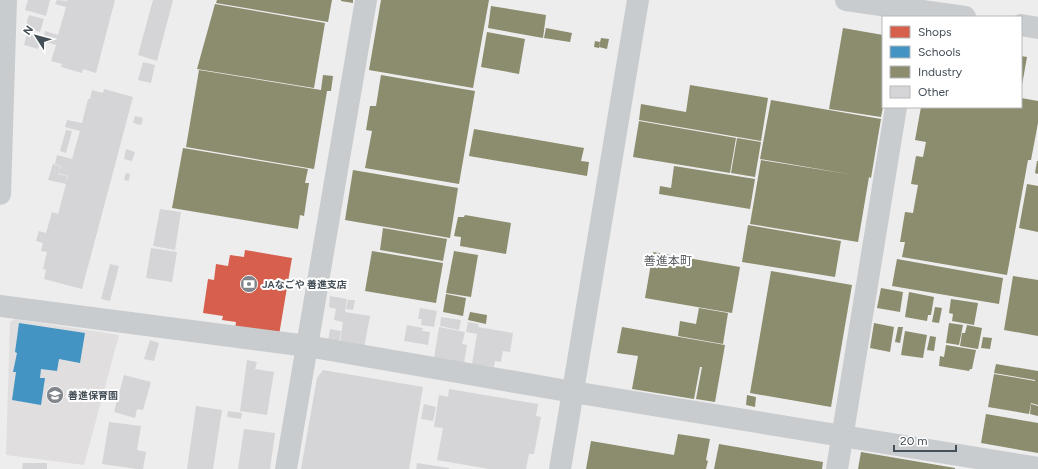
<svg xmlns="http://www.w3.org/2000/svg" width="1038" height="469" font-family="Figtree,'Noto Sans JP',sans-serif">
  <rect width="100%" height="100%" fill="#eeeded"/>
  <polygon fill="#e0dede" points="15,319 119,335 84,465 6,455 10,322"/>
  <polygon fill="#d6604d" points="245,250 292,258 279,335 235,328 236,322 222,320 223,316 203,313 208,279 214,280 216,264 228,266 230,255 244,257"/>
  <polygon fill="#4393c3" points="19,323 85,333 80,363 59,359 57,371 41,369 40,378 45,378 41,405 12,400 16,372 13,372 17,353 15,352"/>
  <g fill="#8c8c6e">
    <polygon points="217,0 332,0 328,22 216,3"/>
    <polygon points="341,0 353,0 353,3 341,1"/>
    <polygon points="381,0 489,0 473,88 369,70"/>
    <polygon points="215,4 325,23 314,88 197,69"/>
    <polygon points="491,6 546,15 543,38 488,28"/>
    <polygon points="546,28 572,33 570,42 544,38"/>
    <polygon points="843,28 883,35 883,107 881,117 829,109"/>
    <polygon points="487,32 525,39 519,74 481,67"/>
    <polygon points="601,38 609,39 607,49 599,47"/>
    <polygon points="595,41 600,42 599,48 594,47"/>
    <polygon points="1021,56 1027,57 1022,85 1021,85"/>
    <polygon points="199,70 321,90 323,75 333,76 331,91 327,91 314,169 186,147"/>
    <polygon points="381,75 475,91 459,184 365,168 372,131 366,130 370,106 376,106"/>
    <polygon points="690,85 768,98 761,141 639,120 641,104 686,112"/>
    <polygon points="1021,98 1038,101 1038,123 1031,160 1028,160 1007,275 902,257 905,242 900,242 905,212 913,213 918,185 911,184 916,156 923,157 926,142 915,140 921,107 1021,107"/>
    <polygon points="771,100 881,119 871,178 869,177 858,242 750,224 761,160 854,175 760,159"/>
    <polygon points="639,121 736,138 730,173 633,157"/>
    <polygon points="474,129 584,148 581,161 589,162 587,176 469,156"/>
    <polygon points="737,138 761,142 755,177 731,173"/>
    <polygon points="183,148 308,169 305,183 309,183 304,216 300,215 298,229 172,208"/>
    <polygon points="1037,161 1038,161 1038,174 1035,173"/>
    <polygon points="674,166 755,179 750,209 659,194 660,186 671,188"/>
    <polygon points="353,170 458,188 450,238 345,220"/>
    <polygon points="1027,184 1038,186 1038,232 1019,228"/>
    <polygon points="465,215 511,223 506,254 460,246 461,237 454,236 458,217 464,217"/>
    <polygon points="748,225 841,241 835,277 742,262"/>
    <polygon points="383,228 447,239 443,261 380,250"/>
    <polygon points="372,251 443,263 436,303 365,291"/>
    <polygon points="454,251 478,255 471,297 446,293"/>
    <polygon points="653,252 740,267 732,313 645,298"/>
    <polygon points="897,259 1003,278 999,304 892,286"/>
    <polygon points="771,271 852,285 831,407 750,393"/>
    <polygon points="1013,276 1038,280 1038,336 1004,330"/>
    <polygon points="881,288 903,292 900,312 877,308"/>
    <polygon points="909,292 934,297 931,315 928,315 927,321 905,317"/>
    <polygon points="446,294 466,298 463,316 443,312"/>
    <polygon points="951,299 978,303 974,325 952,321 953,314 949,313"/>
    <polygon points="935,307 942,308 939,323 932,322"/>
    <polygon points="699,308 728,313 723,344 678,336 680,321 696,324"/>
    <polygon points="470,312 487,315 486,324 468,320"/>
    <polygon points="874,323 894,327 890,352 870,348"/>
    <polygon points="949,323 963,325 959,345 946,343"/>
    <polygon points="967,325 982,328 978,349 960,346 962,333 965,333"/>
    <polygon points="622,327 725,345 715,402 696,399 702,367 700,367 694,399 632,389 638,356 617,353"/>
    <polygon points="898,327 903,327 900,343 895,342"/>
    <polygon points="905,331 927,335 923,358 901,355"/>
    <polygon points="930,336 936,337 934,351 927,350"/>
    <polygon points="983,337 992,338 990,349 981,348"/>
    <polygon points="946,345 976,350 972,369 970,369 969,371 939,366 940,356 944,357"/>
    <polygon points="996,364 1038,371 1038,405 1031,403 1029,414 988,407 994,374 1035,381 1035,380 994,373"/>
    <polygon points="747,395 756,397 755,407 746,405"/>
    <polygon points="1031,404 1038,406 1038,416 1030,414"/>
    <polygon points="986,414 1038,423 1038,453 981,443"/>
    <polygon points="678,434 710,439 706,460 708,461 706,469 586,469 591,441 674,455"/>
    <polygon points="719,444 823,462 822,469 714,469"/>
    <polygon points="861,452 955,468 955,469 858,469"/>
  </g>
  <g fill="#d5d5d7">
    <polygon points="28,0 50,0 46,16 25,10"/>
    <polygon points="57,0 67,1 67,0 115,0 96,73 83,69 82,73 61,67 62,64 51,61 56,45 43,41 45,31 58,35 66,7 55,4"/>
    <polygon points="153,0 173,0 157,61 138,55"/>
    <polygon points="29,15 44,19 40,32 25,28"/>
    <polygon points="27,33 41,37 38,49 24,45"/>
    <polygon points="143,62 155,65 151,83 138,80"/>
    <polygon points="104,89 133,97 82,289 44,279 46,270 43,269 47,252 41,251 43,243 36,241 39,231 46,233 52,212 58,214 66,184 48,180 53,164 60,166 58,174 67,176 66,182 68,176 58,173 61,166 55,164 57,155 72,159 80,131 65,127 67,120 82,123 88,99 90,99 92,90 103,93"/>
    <polygon points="135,116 143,118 141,125 133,123"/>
    <polygon points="66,130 72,131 66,153 60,151"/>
    <polygon points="126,149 135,152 132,161 124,159"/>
    <polygon points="126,173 130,174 129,181 124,180"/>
    <polygon points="160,209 181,212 175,250 153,246"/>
    <polygon points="151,248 177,252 172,282 146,278"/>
    <polygon points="110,264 119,266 110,301 101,299"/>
    <polygon points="330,296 347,299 345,312 370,316 364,348 340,343 343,322 334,320 336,309 329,307"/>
    <polygon points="348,300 355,300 353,310 346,309"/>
    <polygon points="420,308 437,311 434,327 421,325 422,319 418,319"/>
    <polygon points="441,317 461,320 459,330 440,326"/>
    <polygon points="468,322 479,324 478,327 513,333 510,352 503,351 501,362 495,361 494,367 472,364 477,334 466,332"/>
    <polygon points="407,325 423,328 422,331 430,332 428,345 404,341"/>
    <polygon points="439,327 465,332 462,344 467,345 464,363 434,358"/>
    <polygon points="330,329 341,331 339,343 328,341"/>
    <polygon points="150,340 159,343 154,361 144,359"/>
    <polygon points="247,360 257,362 255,369 274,372 267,415 240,411"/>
    <polygon points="323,370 423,387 409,469 301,469 317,378"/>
    <polygon points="124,375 151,382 143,410 137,409 135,418 114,412"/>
    <polygon points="449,389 538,404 536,416 541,417 534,454 529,454 526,469 489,469 437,460 443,428 434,427 439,395 448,397"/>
    <polygon points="424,404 436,407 433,421 421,419"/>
    <polygon points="196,406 222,410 213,469 187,469"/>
    <polygon points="228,411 242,413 241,419 227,417"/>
    <polygon points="109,422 141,426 137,450 146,452 143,469 137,469 102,464"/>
    <polygon points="244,429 275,433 270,469 238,469"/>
    <polygon points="23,463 47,463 47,469 22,469"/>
    <polygon points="417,463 449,468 449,469 416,469"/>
  </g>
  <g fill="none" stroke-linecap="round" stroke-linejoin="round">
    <g stroke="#c9ccce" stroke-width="22">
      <polyline points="846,0 965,17"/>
      <polyline points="1021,25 1038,28"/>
      <polyline points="0,194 6,0"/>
      <polyline points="0,306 307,346 573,392 1038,468"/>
      <polyline points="286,469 366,0"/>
      <polyline points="560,469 638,0"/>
      <polyline points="837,469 896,107"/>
    </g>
  </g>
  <defs>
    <symbol id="bank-disc" viewBox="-11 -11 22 22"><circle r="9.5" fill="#80868c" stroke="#fff"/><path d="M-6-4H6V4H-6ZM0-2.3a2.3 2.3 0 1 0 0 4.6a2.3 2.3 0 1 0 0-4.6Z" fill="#fff"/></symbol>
    <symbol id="school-disc" viewBox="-11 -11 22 22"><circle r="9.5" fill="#80868c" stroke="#fff"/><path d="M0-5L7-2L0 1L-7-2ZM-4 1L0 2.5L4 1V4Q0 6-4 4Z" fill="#fff"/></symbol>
  </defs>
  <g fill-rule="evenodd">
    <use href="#bank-disc" x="239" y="274" width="20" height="20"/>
    <use href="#school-disc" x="45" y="385" width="20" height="20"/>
  </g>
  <g text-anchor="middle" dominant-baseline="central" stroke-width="4" stroke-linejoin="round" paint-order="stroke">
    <g font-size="10" font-weight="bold" fill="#454f58" stroke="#fff" text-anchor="start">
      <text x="262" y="284">JAなごや 善進支店</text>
      <text x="68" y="395">善進保育園</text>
    </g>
    <g font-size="12" fill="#595c60" stroke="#fff">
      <text x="668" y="261">善進本町</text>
    </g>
  </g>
  <rect x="882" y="16" width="140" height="92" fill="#ffffff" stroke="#b5b9bc"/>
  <rect x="890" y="26" width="20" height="12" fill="#d6604d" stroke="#b5b9bc"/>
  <text x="918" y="36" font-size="12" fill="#454f58">Shops</text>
  <rect x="890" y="46" width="20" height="12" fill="#4393c3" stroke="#b5b9bc"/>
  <text x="918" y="56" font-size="12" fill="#454f58">Schools</text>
  <rect x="890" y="66" width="20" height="12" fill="#8c8c6e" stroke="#b5b9bc"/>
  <text x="918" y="76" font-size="12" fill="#454f58">Industry</text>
  <rect x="890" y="86" width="20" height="12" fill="#d5d5d7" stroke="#b5b9bc"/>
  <text x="918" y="96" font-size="12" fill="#454f58">Other</text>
  <g transform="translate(36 36) rotate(306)" stroke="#ffffff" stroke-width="3" paint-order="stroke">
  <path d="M0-3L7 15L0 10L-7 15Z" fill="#454f58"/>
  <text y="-6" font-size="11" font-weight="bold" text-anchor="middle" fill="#454f58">N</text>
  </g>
  <path d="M894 445v6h62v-6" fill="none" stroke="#454f58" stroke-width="2"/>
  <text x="900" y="445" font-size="12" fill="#454f58" stroke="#ffffff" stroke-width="3" paint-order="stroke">20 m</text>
</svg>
